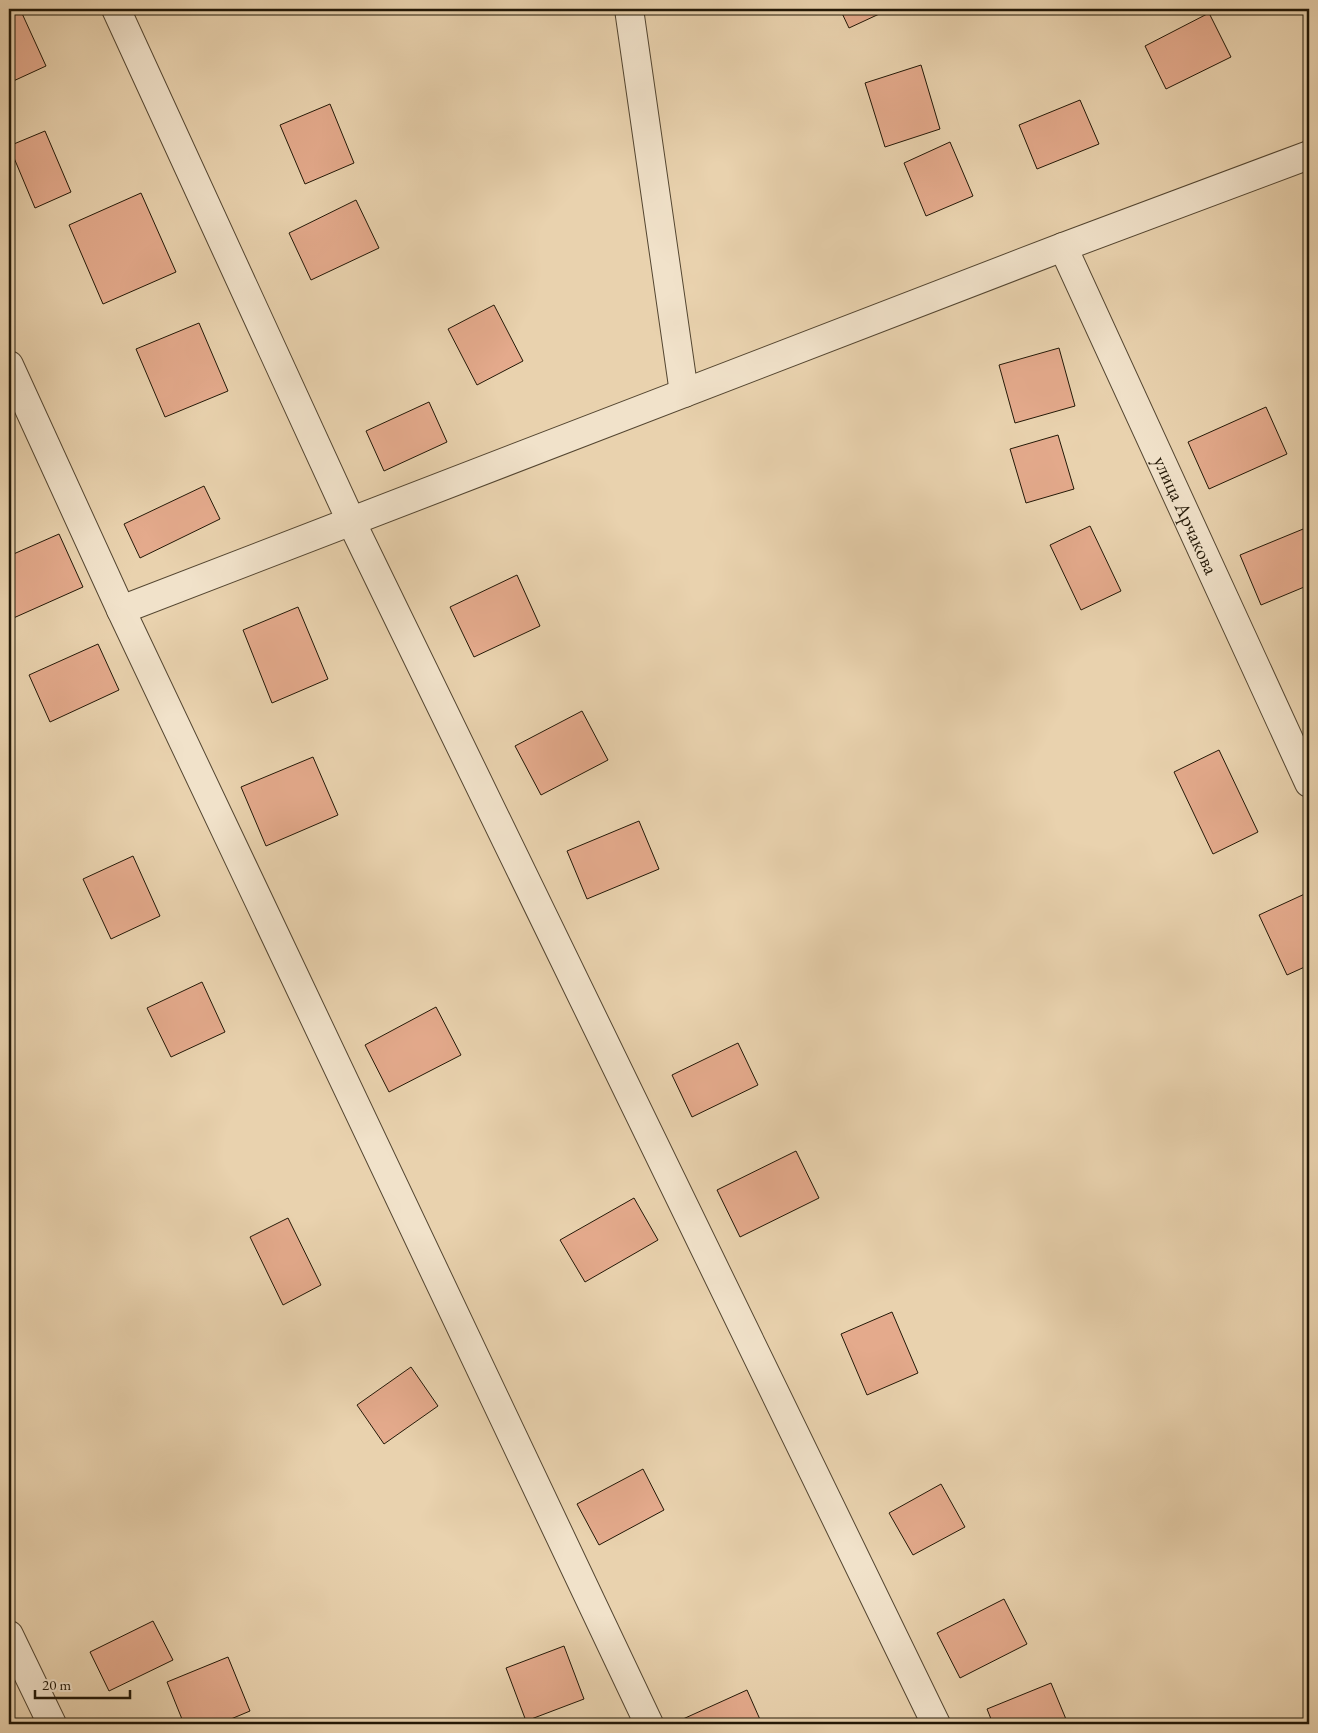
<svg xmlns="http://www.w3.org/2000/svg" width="1318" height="1733" font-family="'EB Garamond',serif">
  <rect width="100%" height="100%" fill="#e9d2ae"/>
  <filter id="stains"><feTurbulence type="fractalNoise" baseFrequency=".004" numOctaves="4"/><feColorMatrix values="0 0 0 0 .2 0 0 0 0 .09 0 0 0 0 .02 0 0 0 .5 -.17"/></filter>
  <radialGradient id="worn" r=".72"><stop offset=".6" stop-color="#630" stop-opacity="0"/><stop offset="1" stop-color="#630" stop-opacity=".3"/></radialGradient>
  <g fill="#e4aa8c" stroke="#231807">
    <polygon points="9,9 20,9 46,66 9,83"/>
    <polygon points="840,9 890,9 849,28"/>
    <polygon points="1209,13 1231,57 1166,89 1145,46"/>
    <polygon points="921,65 940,129 885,147 865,83"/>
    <polygon points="1080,100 1099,144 1037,169 1019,125"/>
    <polygon points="330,104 354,163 305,184 280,125"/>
    <polygon points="45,131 71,192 35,208 9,146"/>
    <polygon points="950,142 973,196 926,216 904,163"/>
    <polygon points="141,193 176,272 103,304 69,225"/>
    <polygon points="356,200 379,248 311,280 289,233"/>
    <polygon points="494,305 523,361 477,385 448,329"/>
    <polygon points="199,323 228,391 165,417 136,349"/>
    <polygon points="1059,348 1075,406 1015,423 999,365"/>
    <polygon points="429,402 447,442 384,471 366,431"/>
    <polygon points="1266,407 1287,454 1209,489 1188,442"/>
    <polygon points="1058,435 1074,489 1026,503 1010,449"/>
    <polygon points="204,486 220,519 140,558 124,524"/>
    <polygon points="1090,526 1121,591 1081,610 1050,545"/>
    <polygon points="1308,527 1309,585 1261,605 1240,555"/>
    <polygon points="59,534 83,587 9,620 9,556"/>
    <polygon points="517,575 540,626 474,657 450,607"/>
    <polygon points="298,607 328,679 272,703 243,630"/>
    <polygon points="98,644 119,690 50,722 29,675"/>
    <polygon points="582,711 608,760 541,795 515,746"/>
    <polygon points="1219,750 1258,832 1213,854 1174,772"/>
    <polygon points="313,757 338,815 266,846 241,787"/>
    <polygon points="639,821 659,869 587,899 567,851"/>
    <polygon points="133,856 160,916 111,939 83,879"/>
    <polygon points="1309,892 1309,965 1287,975 1259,915"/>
    <polygon points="202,982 225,1032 171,1057 147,1008"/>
    <polygon points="436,1007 461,1055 389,1092 365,1045"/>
    <polygon points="738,1043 758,1085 692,1117 672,1075"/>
    <polygon points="796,1151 819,1198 740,1237 717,1190"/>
    <polygon points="634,1198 658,1240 585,1282 560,1240"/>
    <polygon points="288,1218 321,1285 283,1305 250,1237"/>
    <polygon points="892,1312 918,1373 867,1395 841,1334"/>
    <polygon points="411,1367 438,1406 384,1444 357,1405"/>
    <polygon points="643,1469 664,1510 599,1545 577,1504"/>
    <polygon points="941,1484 965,1527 913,1555 889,1513"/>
    <polygon points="1004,1599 1027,1644 960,1678 937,1633"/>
    <polygon points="153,1621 173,1660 109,1691 90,1652"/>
    <polygon points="564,1646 584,1699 526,1721 506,1668"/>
    <polygon points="228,1657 250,1711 219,1724 184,1724 167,1682"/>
    <polygon points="1051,1683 1068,1724 993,1724 987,1709"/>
    <polygon points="747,1690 762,1724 686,1724 683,1719"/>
  </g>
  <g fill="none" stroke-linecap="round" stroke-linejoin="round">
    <defs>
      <g id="minor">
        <polyline points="116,9 351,521 936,1724"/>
        <polyline points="629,9 684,393"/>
        <path id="s1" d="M1063,247L1309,783"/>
        <polyline points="9,365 121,610 649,1724"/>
        <polyline points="121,610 1063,247 1309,155"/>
        <polyline points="9,1635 52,1724"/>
      </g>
    </defs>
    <use href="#minor" stroke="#544631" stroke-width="30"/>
    <use href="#minor" stroke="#f1e2ca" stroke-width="28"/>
  </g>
  <g text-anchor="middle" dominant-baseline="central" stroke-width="5" stroke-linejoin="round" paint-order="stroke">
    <g font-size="20" fill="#231807" stroke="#f1e2ca">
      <text stroke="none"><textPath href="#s1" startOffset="295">улица Арчакова</textPath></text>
    </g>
  </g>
  <rect width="1318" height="1733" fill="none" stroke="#e9d2ae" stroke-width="30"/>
  <rect x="10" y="10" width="1298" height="1713" fill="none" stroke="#231807" stroke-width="2.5"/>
  <rect x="15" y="15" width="1288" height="1703" fill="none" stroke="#231807"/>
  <path d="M35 1690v8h95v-8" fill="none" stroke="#231807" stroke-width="2.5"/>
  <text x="42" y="1690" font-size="15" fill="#231807" stroke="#f1e2ca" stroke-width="4" paint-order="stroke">20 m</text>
  <rect width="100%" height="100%" filter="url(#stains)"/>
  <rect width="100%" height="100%" fill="url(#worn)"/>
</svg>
